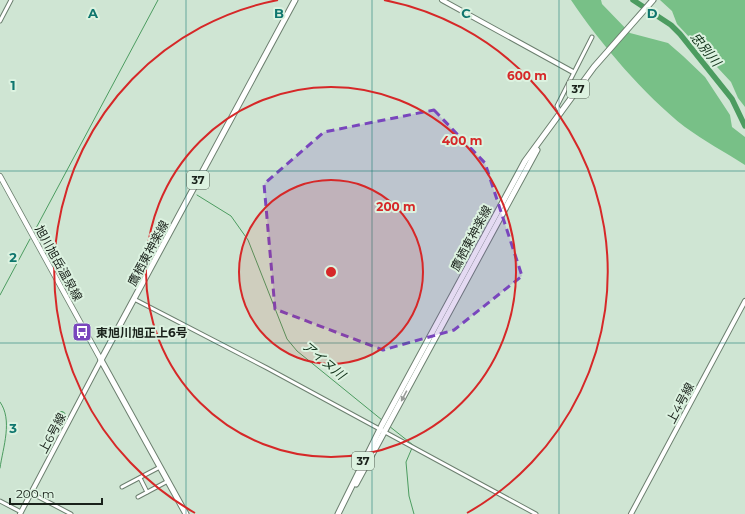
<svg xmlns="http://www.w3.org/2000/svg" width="745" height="514" font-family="Montserrat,'Noto Sans JP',sans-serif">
  <rect width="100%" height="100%" fill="#cfe5d3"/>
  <g fill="#78c087">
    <path d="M571,0H601L602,4L630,33L668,43L683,56L705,77L730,115L732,127L745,137V165C725,152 704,141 685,127C645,96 599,42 571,0Z"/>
    <polygon points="660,0 745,0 745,107 738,98 731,82 677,24 672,11"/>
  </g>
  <circle fill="#4c9c60" cx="61" cy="416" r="5"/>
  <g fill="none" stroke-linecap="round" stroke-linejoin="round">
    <g stroke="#4c9c60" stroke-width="1">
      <polyline points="197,195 231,216 248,240 287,339 297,351 382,420"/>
      <polyline points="35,230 158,0"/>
      <polyline points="0,295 30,239"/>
      <path d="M0,402C13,420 3,447 0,468"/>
      <polyline points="389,426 413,445"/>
      <polyline points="412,448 406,462 409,496 414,514"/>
    </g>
    <polyline stroke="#4c9c60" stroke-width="5.5" points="633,0 671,25 680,34 732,99 745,126"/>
    <defs>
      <g id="minor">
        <polyline points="0,21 11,0"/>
        <polyline points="561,113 557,106 592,37"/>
        <polyline points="134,299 267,368 536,514"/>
        <polyline points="140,478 147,492"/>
        <polyline points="122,487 160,467"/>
        <polyline points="31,493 71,514"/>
        <polyline points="138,497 168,481"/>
        <polyline points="0,501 21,512"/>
      </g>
      <g id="tertiary">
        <polyline points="442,0 573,72"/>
        <polyline points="20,514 101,360"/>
        <polyline points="631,514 745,301"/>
      </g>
      <polyline id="secondary" points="0,176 101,360"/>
      <g id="primary">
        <polyline points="356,484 537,150"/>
        <polyline points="186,514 101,360 295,0"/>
        <polyline points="338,514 382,425 525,161 594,67 653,0"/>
      </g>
    </defs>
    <use href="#minor" stroke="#6c7f6f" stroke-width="5"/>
    <use href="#tertiary" stroke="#6c7f6f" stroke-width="6"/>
    <use href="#secondary" stroke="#6c7f6f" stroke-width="6"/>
    <use href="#primary" stroke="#6c7f6f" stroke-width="7"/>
    <use href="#minor" stroke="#fff" stroke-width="3"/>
    <use href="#tertiary" stroke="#fff" stroke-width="4"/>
    <use href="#secondary" stroke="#fff" stroke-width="4.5"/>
    <use href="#primary" stroke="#fff" stroke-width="5"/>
  </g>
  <defs><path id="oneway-solid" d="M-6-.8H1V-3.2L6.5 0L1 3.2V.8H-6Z"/></defs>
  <use fill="#989b98" href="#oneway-solid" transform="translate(404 396) rotate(118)"/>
  <path fill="#7946bd" fill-opacity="0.2" stroke="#7946bd" stroke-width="3" stroke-dasharray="8 5" stroke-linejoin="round" d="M434,110L485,163L522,276L454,330L383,350L275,309L264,184L324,132Z"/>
  <path fill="none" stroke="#0f766e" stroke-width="1" stroke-opacity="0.55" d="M186,0V514M372,0V514M559,0V514M0,171H745M0,343H745"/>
  <circle cx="331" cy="272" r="92" fill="#d62828" fill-opacity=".12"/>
  <g fill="none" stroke="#d62828" stroke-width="2">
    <circle cx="331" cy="272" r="92"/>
    <circle cx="331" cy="272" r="185"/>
    <path d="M195 513A277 277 0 0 1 278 0M384 0A277 277 0 0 1 467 513"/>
  </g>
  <defs>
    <symbol id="bus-square" viewBox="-11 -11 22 22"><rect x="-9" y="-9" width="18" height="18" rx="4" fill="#7946bd" stroke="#dcf2e0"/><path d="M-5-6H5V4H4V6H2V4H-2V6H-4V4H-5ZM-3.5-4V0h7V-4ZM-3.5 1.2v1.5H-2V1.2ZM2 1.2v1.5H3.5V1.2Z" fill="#fff"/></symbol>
  </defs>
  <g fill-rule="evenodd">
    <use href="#bus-square" x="71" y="321" width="22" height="22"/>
  </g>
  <g text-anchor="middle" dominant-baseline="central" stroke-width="4" stroke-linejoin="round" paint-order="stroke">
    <g fill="#dcf2e0" stroke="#546055" stroke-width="1">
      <rect x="567" y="80" width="22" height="18" rx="3"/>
      <rect x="187" y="171" width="22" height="18" rx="3"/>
      <rect x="352" y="452" width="22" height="18" rx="3"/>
    </g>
    <g font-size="11" font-weight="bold" fill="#19211a">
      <text x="578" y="89">37</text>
      <text x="198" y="180">37</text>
      <text x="363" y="461">37</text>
    </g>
    <g font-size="12" fill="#19211a" stroke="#dcf2e0">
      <text transform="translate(471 238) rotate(-62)">鷹栖東神楽線</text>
      <text transform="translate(148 253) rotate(-62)">鷹栖東神楽線</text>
      <text transform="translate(59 263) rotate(61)">旭川旭岳温泉線</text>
      <text transform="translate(680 403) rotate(-62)">上4号線</text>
      <text transform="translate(52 433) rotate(-62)">上6号線</text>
    </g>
    <g font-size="12" font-weight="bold" fill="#19211a" stroke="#dcf2e0" text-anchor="start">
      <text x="96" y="332">東旭川旭正上6号</text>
    </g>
    <g font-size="13" font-style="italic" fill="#103119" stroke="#dcf2e0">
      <text transform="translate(706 49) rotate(51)">忠別川</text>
      <text transform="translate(324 360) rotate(40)">アイヌ川</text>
    </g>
  </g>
  <g font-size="13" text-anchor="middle" font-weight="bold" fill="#0f766e" stroke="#dcf2e0" stroke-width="4" stroke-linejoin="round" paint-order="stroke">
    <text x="93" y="18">A</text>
    <text x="279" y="18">B</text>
    <text x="466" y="18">C</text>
    <text x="652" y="18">D</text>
    <text x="13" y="90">1</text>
    <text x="13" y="262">2</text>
    <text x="13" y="433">3</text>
  </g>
  <circle cx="331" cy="272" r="6" fill="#d62828" stroke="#dcf2e0" stroke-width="2"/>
  <g font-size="12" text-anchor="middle" font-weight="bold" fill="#d62828" stroke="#dcf2e0" stroke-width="4" stroke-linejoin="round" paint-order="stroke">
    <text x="527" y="80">600 m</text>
    <text x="462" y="145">400 m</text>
    <text x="396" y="211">200 m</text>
  </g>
  <path d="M10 498v6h92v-6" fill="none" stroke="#19211a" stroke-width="2"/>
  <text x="16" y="498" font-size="12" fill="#19211a" stroke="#dcf2e0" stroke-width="3" paint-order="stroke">200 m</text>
</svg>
